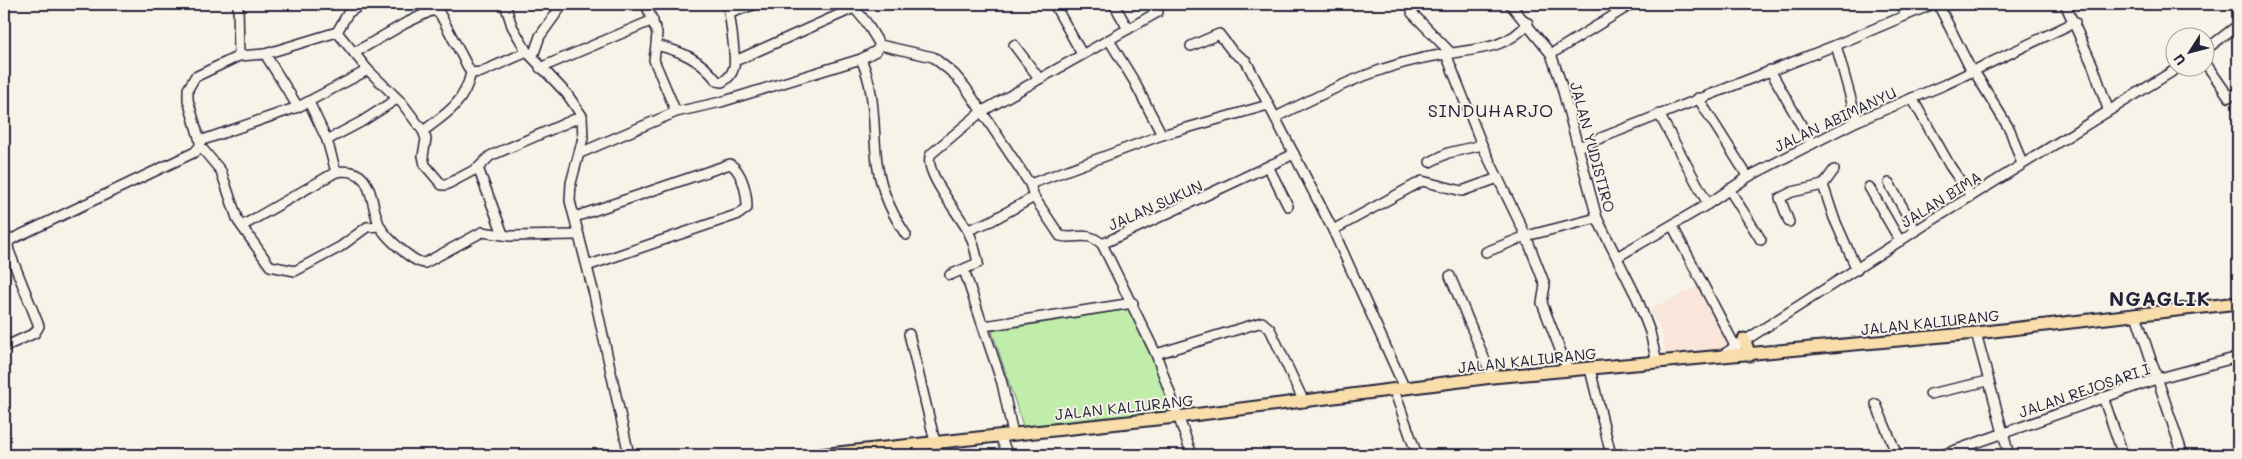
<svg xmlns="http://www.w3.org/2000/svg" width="2242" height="459" font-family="Mali,sans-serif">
  <rect width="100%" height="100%" fill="#f7f3e8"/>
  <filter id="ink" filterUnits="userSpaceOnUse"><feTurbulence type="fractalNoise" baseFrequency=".02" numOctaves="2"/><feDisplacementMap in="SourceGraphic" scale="10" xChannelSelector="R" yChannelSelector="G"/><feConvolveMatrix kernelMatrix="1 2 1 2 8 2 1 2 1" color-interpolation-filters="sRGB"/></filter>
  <g filter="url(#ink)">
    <polygon fill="#f9e5d9" points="1701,285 1730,342 1720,351 1665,357 1663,336 1650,309"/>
    <polygon fill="#c0edaa" stroke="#718872" points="1130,309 1175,411 1024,429 992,331"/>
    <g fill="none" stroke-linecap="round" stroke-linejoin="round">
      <defs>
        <g id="minor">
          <polyline points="238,4 239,56"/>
          <polyline points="505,4 512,26 527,52 567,94 582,116 583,138 571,183 570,201 594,294 629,455"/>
          <path d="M646,4L657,33L656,45C683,52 700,59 717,81L722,82C728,79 732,74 734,67C736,59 730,13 727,4"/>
          <path d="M851,4L866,22L880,45L933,57L954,74L966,88L1030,184L1034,197L1060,236C1078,240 1086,230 1102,244L1156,354L1192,455"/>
          <polyline points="1054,4 1082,54"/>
          <polyline points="1114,4 1128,29"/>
          <polyline points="1510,4 1551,54 1560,80 1597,218 1637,298 1650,332 1657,363"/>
          <polyline points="1900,4 1907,15"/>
          <polyline points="1938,4 1972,72"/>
          <polyline points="2065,4 2093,66 2108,109"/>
          <polyline points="730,13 756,4"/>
          <polyline points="1412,13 1451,53"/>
          <polyline points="337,32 368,70 402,103 423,131 426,139 423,156 425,165 442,185 446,185 478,168 490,156 582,116"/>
          <polyline points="1109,40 1134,81 1162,135"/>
          <polyline points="656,45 654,60 676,112"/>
          <polyline points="1014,45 1039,78"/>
          <polyline points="1836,45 1857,121"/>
          <polyline points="1191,46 1219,34 1232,51 1246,61 1333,230 1405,389"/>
          <polyline points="2204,51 2238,25"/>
          <polyline points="354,53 404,24 433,10 440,14 471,73"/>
          <polyline points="265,54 337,32 348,13 362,4"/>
          <polyline points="1551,54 1632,4"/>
          <polyline points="533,56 540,36 563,4"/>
          <path d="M861,59C875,90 873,120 876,153C878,183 890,211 906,235"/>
          <polyline points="735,61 854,8"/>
          <polyline points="2204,61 2229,97 2238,93"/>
          <polyline points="540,68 653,20"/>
          <polyline points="1770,70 1812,144"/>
          <polyline points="1974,71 2010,130 2022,164"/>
          <polyline points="1698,98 1748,177"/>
          <polyline points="1912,98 1950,166 1971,196"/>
          <polyline points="309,102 327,140 336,172"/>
          <polyline points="1659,114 1708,204"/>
          <path d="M1276,117C1332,89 1382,63 1446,54"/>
          <path d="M423,131C448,113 464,103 471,73L481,72L527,52"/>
          <polyline points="327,140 361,122 397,99"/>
          <polyline points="200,141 298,107 368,70"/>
          <polyline points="200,146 221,171 238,221 270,266 295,271 340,247 367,227 380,226"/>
          <polyline points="1578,147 1836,45 1933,4"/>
          <polyline points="580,153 676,112 721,102 861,59 876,51 880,45"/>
          <polyline points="1430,162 1448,153 1482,145"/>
          <polyline points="478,168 503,234"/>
          <polyline points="1269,168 1288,206"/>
          <polyline points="1834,170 1823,185 1834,218 1857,270"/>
          <polyline points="1889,183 1916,231"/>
          <polyline points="1030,184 1162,135 1268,105"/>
          <polyline points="1869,187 1900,241"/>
          <polyline points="1729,189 1761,240"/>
          <path d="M575,217L730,164C743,172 747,194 747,208L739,214L587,266"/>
          <polyline points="1789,222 1780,198 1792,192 1823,185"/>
          <polyline points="1672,225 1735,346"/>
          <path d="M242,226L336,172C374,166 369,200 379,224C383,235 413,263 425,263L482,232L510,236L579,235"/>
          <polyline points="968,230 991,221 1034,197"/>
          <polyline points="1333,230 1422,181 1462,191 1498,178"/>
          <polyline points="1102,244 1294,154"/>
          <path d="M1486,252L1526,236L1482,145L1446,54C1475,49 1508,49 1528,23"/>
          <polyline points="1617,257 1708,204 1748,177 1798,151 1857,121 1944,85 2075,22"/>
          <polyline points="964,270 1002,383 1013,434"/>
          <path d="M950,275L978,263C976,253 974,243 969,233C962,217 921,170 931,154L981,112L1158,12"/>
          <polyline points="1450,276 1492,377"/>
          <polyline points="2136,315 2183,455"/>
          <polyline points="984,326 1133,303"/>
          <polyline points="1976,333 2009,455"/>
          <polyline points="909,334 935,442"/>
          <polyline points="4,347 35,333 39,326 9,251 8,245 10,240 195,152 200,146 200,141 188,100 188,89 195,77 239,56 265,54 298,107"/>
          <polyline points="1156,354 1262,322 1270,329 1304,402"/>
          <polyline points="1721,356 1923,226 2178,68"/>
          <polyline points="1590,369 1611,455"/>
          <polyline points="1568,370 1542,303 1545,285 1526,236 1597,218"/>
          <polyline points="1394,390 1417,455"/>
          <polyline points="1930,394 1988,381"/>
          <polyline points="2103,397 2122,452"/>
          <polyline points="1876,404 1897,455"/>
          <polyline points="1000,436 1008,455"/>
          <polyline points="1942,455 2156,379 2238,357"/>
        </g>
        <g id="major">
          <polyline points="1744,339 1750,355"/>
          <polyline points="819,455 1185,416 1492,377 1976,333 2238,303"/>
        </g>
      </defs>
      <use href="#minor" stroke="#22223b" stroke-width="12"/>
      <use href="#major" stroke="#22223b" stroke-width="15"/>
      <use href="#minor" stroke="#f7f3e8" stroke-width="9"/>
      <use href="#major" stroke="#f9deab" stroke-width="11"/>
    </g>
  </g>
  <g text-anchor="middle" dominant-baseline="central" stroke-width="4" stroke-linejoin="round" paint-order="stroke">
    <g font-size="15" fill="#22223b" stroke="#f7f3e8">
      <text transform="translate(1835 119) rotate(-25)">JALAN ABIMANYU</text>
      <text transform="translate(1593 147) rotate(75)">JALAN YUDISTIRO</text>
      <text transform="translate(1941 199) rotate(-32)">JALAN BIMA</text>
      <text transform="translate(1155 205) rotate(-24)">JALAN SUKUN</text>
      <text transform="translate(1930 322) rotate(-6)">JALAN KALIURANG</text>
      <text transform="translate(1527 360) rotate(-6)">JALAN KALIURANG</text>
      <text transform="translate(2084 390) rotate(-19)">JALAN REJOSARI I</text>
      <text transform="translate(1124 407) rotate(-6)">JALAN KALIURANG</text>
    </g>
    <g font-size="18" letter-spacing="1" fill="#22223b" stroke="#f7f3e8">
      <text x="1491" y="110">SINDUHARJO</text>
    </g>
    <g font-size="20" font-weight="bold" letter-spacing="1" fill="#22223b" stroke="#f7f3e8">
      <text x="2160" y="298">NGAGLIK</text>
    </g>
  </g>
  <rect width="2242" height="459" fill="none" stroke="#f7f3e8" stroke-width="20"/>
  <rect x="10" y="10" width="2222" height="439" fill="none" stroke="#22223b" stroke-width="2" filter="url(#ink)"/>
  <g transform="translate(2190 52) rotate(234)"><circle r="24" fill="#f7f3e8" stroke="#a29fa3"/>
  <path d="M0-4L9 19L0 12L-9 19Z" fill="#22223b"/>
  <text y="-8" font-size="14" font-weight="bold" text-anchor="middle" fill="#22223b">U</text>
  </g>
</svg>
